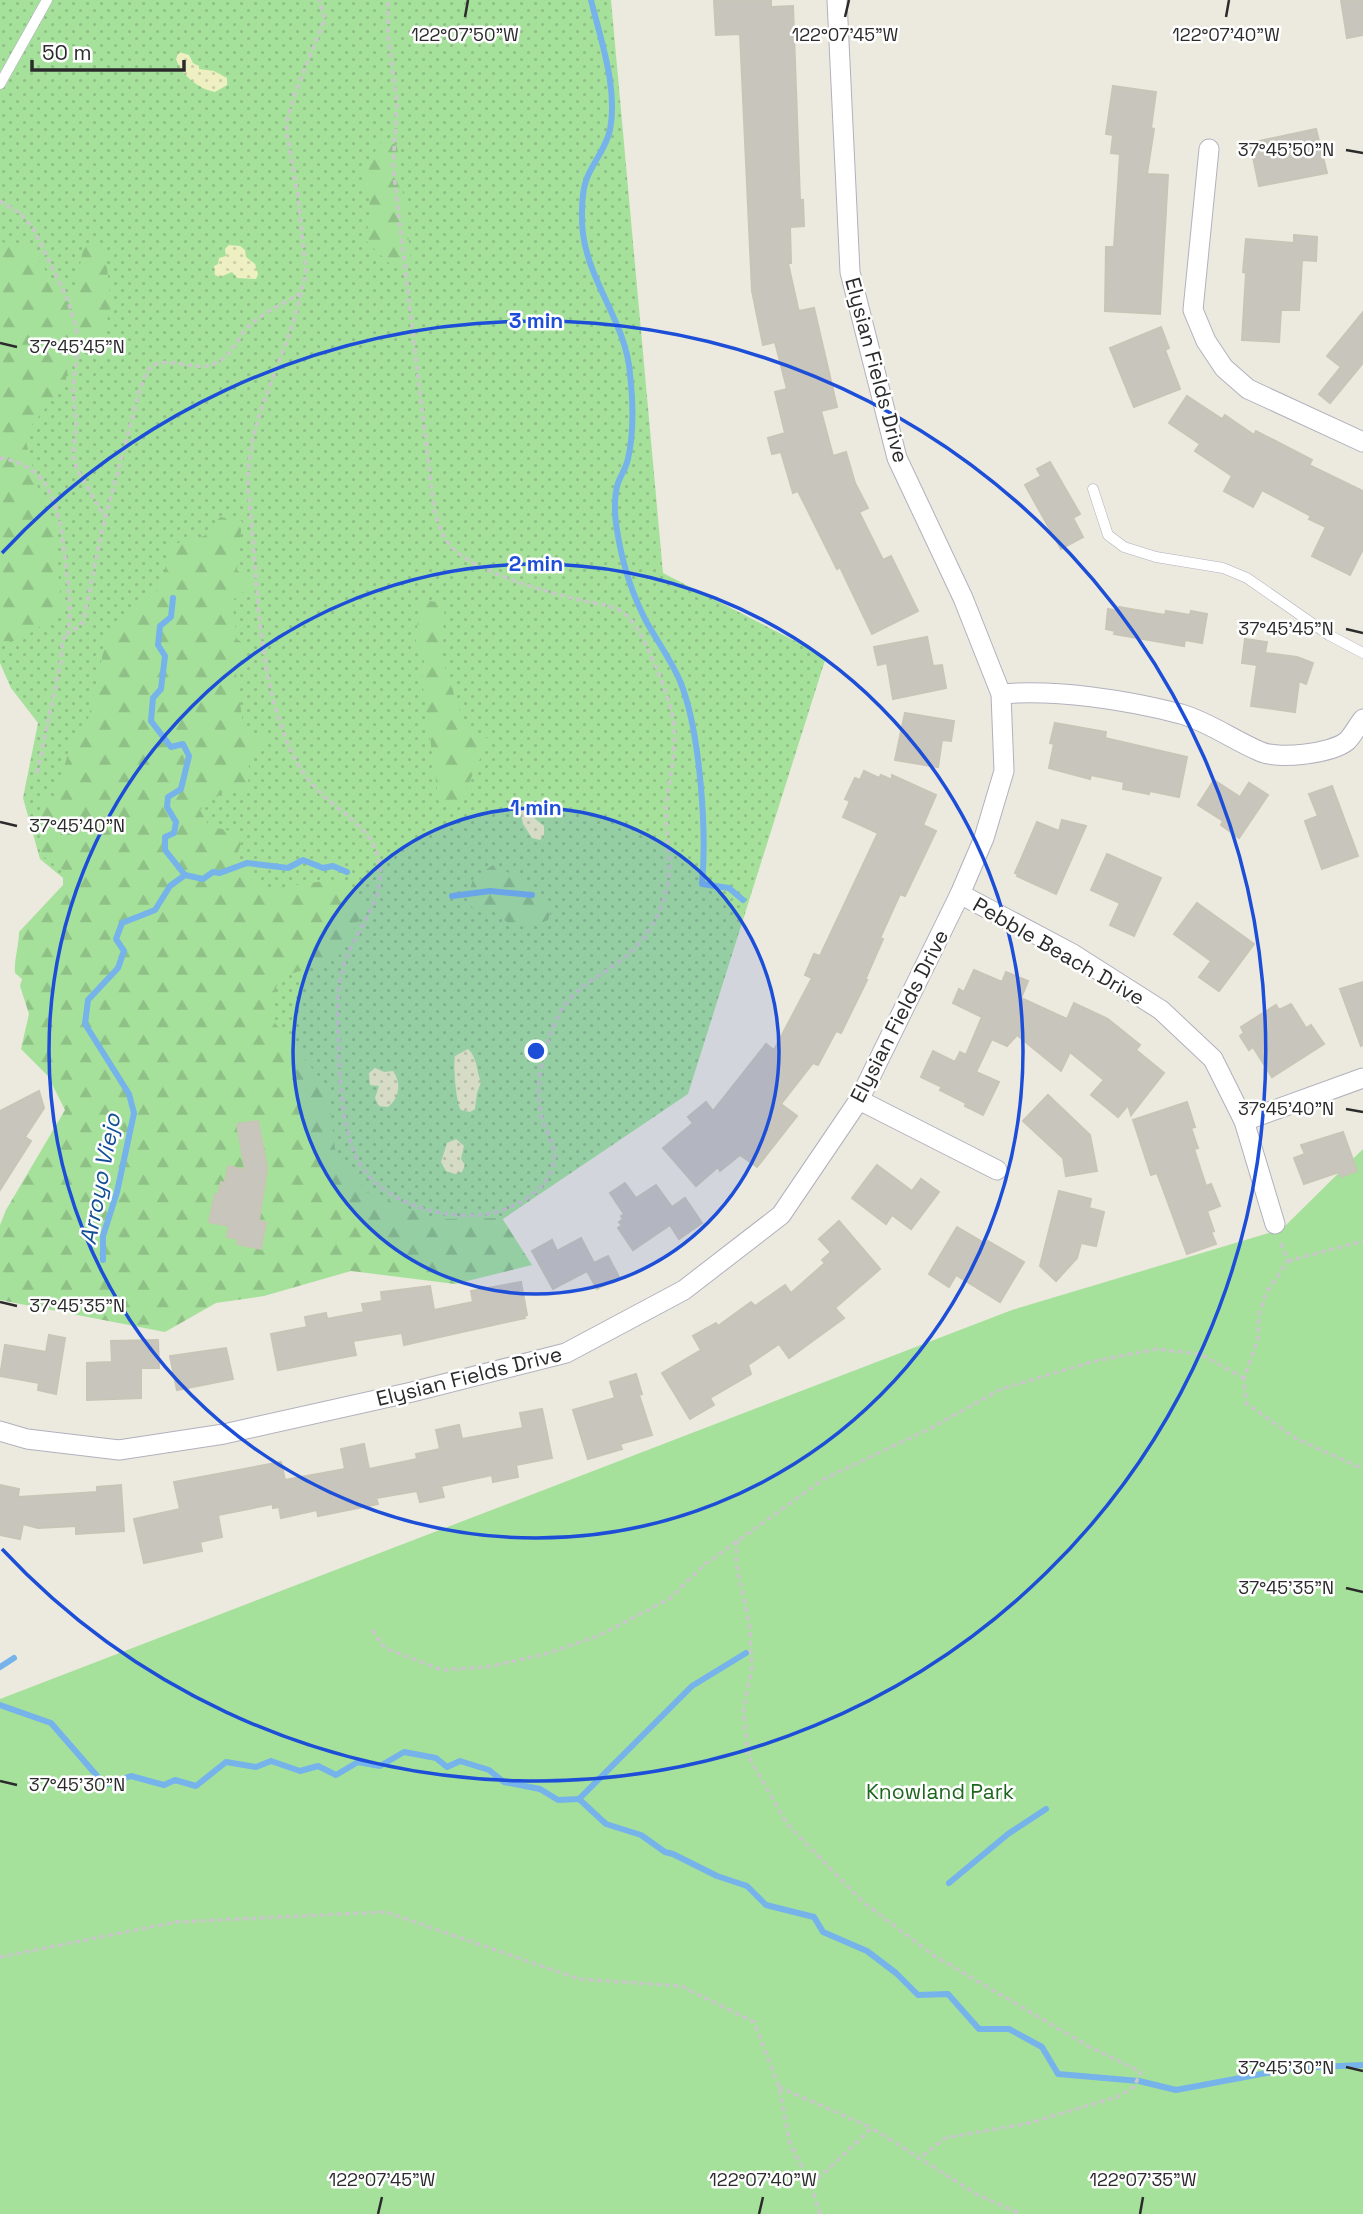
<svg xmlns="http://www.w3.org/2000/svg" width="1363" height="2214" font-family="'Space Grotesk',sans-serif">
  <defs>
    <pattern id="grass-dots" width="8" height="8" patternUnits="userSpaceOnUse" patternTransform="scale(1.75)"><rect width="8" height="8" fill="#a6e19c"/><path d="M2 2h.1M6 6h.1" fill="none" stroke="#8fc187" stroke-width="1.8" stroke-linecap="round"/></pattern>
    <pattern id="forest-firs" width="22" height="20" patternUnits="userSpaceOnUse" patternTransform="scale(1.75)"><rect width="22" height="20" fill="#a6e19c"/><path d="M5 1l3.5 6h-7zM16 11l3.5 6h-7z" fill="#8fc187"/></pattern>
    <pattern id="sand-dots" width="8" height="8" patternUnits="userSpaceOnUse" patternTransform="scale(1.75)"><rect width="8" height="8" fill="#eef0c2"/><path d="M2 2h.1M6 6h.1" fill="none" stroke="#cccea7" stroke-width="1.8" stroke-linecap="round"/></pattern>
  </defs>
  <rect width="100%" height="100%" fill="#ece9de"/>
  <polygon fill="url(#grass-dots)" points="0,0 611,0 663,573 826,657 688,1094 466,1244 352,1220 240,1024 40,859 23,798 38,723 11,688 0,663"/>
  <g fill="url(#forest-firs)">
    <path d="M382,141L397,145L411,260L394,268L365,240C372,211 372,201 361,173Z"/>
    <polygon points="0,242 28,245 63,296 74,296 83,249 91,242 105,246 111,307 96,356 71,351 65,385 24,434 42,503 53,519 62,611 19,641 0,641"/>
    <path d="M220,517L242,521L237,570L252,584L232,601L237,639L251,649L235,666L244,733L272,736L267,746L249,758L248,792H223L200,810L209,826L244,834L236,858L263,890L338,879L368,904L337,959L278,978L271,1018L328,1088L335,1149L366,1192L436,1219L502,1218L532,1265L455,1284L351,1271L264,1296L216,1303L165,1332L0,1300V1225L6,1210L65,1110L48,1076L21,1049L29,1014L20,986L22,979L15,973C14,959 19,946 19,932L63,885V870L41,855L40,796L55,797L74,734L86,728L107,636L161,587L170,545L204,536Z"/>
    <polygon points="420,600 445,603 441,656 465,727 489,739 457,809 439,803 422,680 424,660 415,650"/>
    <path d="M493,865L517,877L552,906L548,920C525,929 512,931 495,911L474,909L467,901L473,879Z"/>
  </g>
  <g fill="url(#sand-dots)">
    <path d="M179,52L189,55L193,63L199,66V69L214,71L227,78V85L215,92C198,89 181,74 176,59Z"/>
    <polygon points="229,245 240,246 245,250 246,257 255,264 258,274 256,279 237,278 232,272 220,277 215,275 214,266 218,264 219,258 226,256 225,249"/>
    <polygon points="524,804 533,804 535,808 534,818 544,826 544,835 540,840 532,838 523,824 520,811"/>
    <path d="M468,1049C478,1058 476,1071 481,1082L477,1093L475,1109L470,1112L461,1110C456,1103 453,1064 455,1056Z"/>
    <path d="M375,1068L384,1072L393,1071C402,1084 399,1098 388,1107L379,1106L375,1098L379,1086L370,1085L369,1073Z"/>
    <polygon points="456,1139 464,1146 461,1159 465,1165 462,1172 455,1174 446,1171 441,1162 447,1143"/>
  </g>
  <polygon fill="#a6e19c" points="1363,1149 1363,2214 0,2214 0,1699 1012,1310 1282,1229"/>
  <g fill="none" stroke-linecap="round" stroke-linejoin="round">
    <g stroke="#75b3ea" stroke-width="6">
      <path d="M591,0C601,41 618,88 610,130C606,148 594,161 587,178C582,191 582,205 582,219C582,276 626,319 630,374C633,401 634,433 628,459C626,468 621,475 618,483C613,499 615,520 618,536C623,565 632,594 646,621C657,641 671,660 680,681C700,730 707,831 702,884L729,888L743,900"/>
      <polyline points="173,598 171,617 160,626 158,645 165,656 161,689 153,698 151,721 171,747 183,744 189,756 181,789 168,797 167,807 176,822 174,833 165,837 165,850 185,875 203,879 213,872 220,873 247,863 288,868 303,860 323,868 333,866 347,872"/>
      <polyline points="452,896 490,891 532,895"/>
      <polyline points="103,1260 103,1236 117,1192 134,1113 129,1094 85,1024 88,1000 118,968 124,951 116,939 122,923 155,910 170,886 185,875"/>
      <polyline points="0,1667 14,1658"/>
      <polyline points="0,1705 51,1723 105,1785 131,1776 164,1785 175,1780 196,1786 226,1762 256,1767 271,1761 300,1771 318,1766 336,1775 358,1762 380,1766 404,1752 436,1758 447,1767 460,1761 489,1770 504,1782 540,1789 558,1800 579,1799"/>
      <polyline points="579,1799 606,1824 641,1835 665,1852 673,1854 717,1876 747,1886 766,1905 814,1917 823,1932 867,1951 896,1973 918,1995 948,1994 979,2029 1009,2029 1042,2047 1058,2074 1139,2081 1176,2090 1293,2068 1363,2065"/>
      <polyline points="579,1799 692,1686 746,1653"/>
      <polyline points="949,1883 1008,1834 1046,1809"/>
    </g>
  </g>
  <g fill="#c8c5bd" stroke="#c8c5b7" stroke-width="2">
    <polygon points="714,0 771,0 771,7 793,6 800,200 803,200 804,226 790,227 791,263 788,263 798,308 799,311 814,308 837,407 821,411 833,456 846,452 855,483 868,508 859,512 883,560 891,556 918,611 872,634 840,567 837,569 798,491 793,493 781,452 772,454 768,438 785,433 775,392 787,389 775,342 763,345 752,291 740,34 716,35"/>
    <polygon points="1341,0 1363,0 1363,35 1347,38"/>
    <polygon points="1113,86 1156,92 1151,128 1154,129 1147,174 1168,175 1160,314 1105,311 1106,247 1114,247 1120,154 1111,153 1113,135 1106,134"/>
    <polygon points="1316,129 1327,173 1259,186 1250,143"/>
    <polygon points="1294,235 1317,237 1316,261 1302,260 1299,310 1281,310 1279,342 1242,340 1246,273 1243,272 1246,239 1294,243"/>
    <polygon points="1363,312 1363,363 1330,403 1319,394 1341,367 1327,356"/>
    <polygon points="1161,327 1169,348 1165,350 1180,389 1134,407 1110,348"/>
    <polygon points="1187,396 1222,419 1225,415 1254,435 1256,431 1312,460 1309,465 1363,491 1363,549 1350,575 1312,556 1326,527 1309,519 1311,516 1262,490 1253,507 1224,491 1232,476 1195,451 1200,444 1169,423"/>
    <polygon points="1050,462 1080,514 1073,518 1083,537 1061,549 1025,485 1041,476 1037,469"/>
    <polygon points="1119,607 1165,615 1166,611 1190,615 1191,611 1207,614 1202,643 1185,640 1184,646 1114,634 1115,631 1106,629 1108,609 1118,611"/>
    <polygon points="927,637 933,666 942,665 946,688 893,699 887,663 878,665 874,647"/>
    <polygon points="1245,639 1267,642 1265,653 1297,657 1313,663 1306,684 1299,681 1295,712 1251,706 1257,665 1242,663"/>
    <polygon points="905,713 954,721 951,741 942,740 938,767 895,760"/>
    <polygon points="1055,723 1106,732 1105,738 1187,757 1179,797 1150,791 1149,794 1123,789 1124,782 1091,775 1090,779 1049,768 1054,744 1050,743"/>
    <polygon points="864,771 879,778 881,775 892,780 892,775 936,795 923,825 936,831 905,896 900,894 880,938 883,939 865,980 867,980 841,1033 836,1031 818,1065 813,1063 781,1104 797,1116 757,1167 740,1155 720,1171 718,1167 696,1186 663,1148 693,1123 688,1117 706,1102 713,1111 766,1044 774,1050 812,978 805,975 814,954 820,956 878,833 843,817 850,801 845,799 855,778 860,780"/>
    <polygon points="1214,780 1240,797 1249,783 1268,795 1239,838 1221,825 1223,821 1198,805"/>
    <polygon points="1332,786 1358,856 1322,869 1305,821 1318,816 1309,794"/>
    <polygon points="1062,820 1086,826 1056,894 1017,876 1018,874 1015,873 1037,822 1059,831"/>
    <polygon points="1107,854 1161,878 1134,936 1110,925 1120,903 1091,890"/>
    <polygon points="1197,903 1254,944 1219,991 1199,977 1211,961 1174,934"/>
    <polygon points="974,970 1002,982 1006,972 1028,981 1021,998 1067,1019 1074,1003 1108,1019 1140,1045 1136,1050 1164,1073 1131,1115 1128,1105 1118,1117 1091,1095 1104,1080 1070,1052 1061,1071 1017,1035 1007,1046 987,1037 991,1041 976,1072 999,1082 983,1115 965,1106 966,1103 940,1090 942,1087 921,1077 933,1051 955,1062 960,1052 966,1055 982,1017 953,1003 959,989 964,992"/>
    <polygon points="1363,982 1363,1045 1361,1046 1340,989"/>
    <polygon points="1291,1004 1306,1028 1311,1025 1324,1044 1272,1077 1253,1047 1249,1050 1240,1036 1244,1033 1241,1027 1276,1005 1279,1010"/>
    <polygon points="39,1091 44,1108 25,1137 31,1141 0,1190 0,1111"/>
    <polygon points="1048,1095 1090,1135 1097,1171 1066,1176 1063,1158 1023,1121"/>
    <polygon points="1187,1102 1195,1127 1191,1128 1198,1148 1194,1149 1206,1186 1211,1184 1220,1206 1207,1211 1214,1231 1211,1232 1216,1244 1187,1254 1157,1173 1151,1175 1133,1120"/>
    <polygon points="258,1121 267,1168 259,1221 266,1222 261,1249 237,1244 238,1239 227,1237 229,1226 209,1222 215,1194 218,1195 221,1182 225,1183 228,1166 245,1170 237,1124"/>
    <polygon points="1343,1132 1357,1171 1341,1177 1339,1172 1304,1184 1294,1158 1305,1154 1301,1145"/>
    <polygon points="877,1165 912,1191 921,1179 939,1192 911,1229 892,1215 886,1224 852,1198"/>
    <polygon points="625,1183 636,1198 656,1185 672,1207 685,1198 702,1223 679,1239 670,1225 633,1250 618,1228 622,1225 619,1222 623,1219 621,1216 624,1214 610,1193"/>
    <polygon points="1059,1191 1091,1199 1089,1208 1104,1212 1096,1246 1081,1243 1077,1258 1056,1281 1040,1266"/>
    <polygon points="839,1221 880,1269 835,1308 844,1318 789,1358 779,1344 748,1365 751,1374 710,1398 714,1405 690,1419 662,1373 701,1350 693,1336 716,1323 718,1326 751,1302 755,1306 785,1285 791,1293 825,1263 822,1260 831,1252 819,1239"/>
    <polygon points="957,1227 986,1244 988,1241 1024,1262 1000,1302 956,1275 949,1287 929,1274"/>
    <polygon points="581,1238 594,1263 608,1256 619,1277 597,1289 587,1271 553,1289 532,1251 552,1240 557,1251"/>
    <polygon points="521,1282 527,1315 524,1316 525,1318 404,1345 402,1333 353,1341 356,1355 278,1370 271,1334 307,1327 305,1317 326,1313 327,1319 364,1312 362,1304 382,1301 381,1292 430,1286 434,1310 473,1302 471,1291"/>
    <polygon points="49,1335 65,1338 56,1394 38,1390 39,1383 0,1376 5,1345 46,1352"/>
    <polygon points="158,1340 159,1368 141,1368 141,1398 87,1400 87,1363 112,1362 111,1341"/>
    <polygon points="226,1348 233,1379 177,1390 170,1356"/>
    <polygon points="636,1374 642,1394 639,1395 652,1435 620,1444 622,1449 588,1459 573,1410 615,1398 610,1382"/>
    <polygon points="542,1409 552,1458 516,1465 518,1477 493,1482 492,1475 441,1486 444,1497 420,1502 417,1491 376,1498 378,1504 318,1516 317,1510 281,1518 279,1507 273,1508 273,1504 218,1515 222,1537 200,1542 202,1551 144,1563 134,1519 180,1509 174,1482 281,1462 285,1480 345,1469 341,1449 364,1444 369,1469 417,1459 416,1454 440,1449 436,1430 459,1425 462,1439 523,1428 520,1413"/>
    <polygon points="0,1485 19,1489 18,1497 97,1492 97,1487 121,1485 124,1531 76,1534 76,1526 38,1528 23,1524 20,1539 0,1535"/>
  </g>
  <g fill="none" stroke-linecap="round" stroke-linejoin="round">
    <defs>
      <g id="lane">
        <polyline points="0,84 47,0"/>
        <polyline points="1093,489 1108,535 1124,547 1156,557 1223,568 1247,578 1329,635 1363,653"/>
      </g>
      <g id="street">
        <polyline points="1209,149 1193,310 1206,341 1224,368 1248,389 1363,442"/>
        <path d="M1001,694C1056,689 1127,700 1181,714C1209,722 1233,740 1259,751C1277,760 1331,754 1347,741C1353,735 1358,725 1363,719"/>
        <polyline points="960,894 1073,954 1161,1010 1213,1059 1244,1121 1275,1224"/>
        <polyline points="859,1100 997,1170"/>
        <polyline points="1244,1121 1363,1078"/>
        <polyline points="0,1431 27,1439 119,1450 224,1434 412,1392 566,1353 684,1290 781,1215 859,1100 960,894 984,838 1004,771 1001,694 963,598 897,458 850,272 837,0"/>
      </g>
    </defs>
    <use href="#lane" stroke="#b1b1be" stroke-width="11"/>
    <use href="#street" stroke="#b1b1be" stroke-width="21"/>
    <g stroke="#c8c8c8" stroke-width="3.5" stroke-dasharray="5 3.5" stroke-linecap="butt">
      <polyline points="0,201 21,214 33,228 67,298 76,326 78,347 73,387 76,426 73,456 77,469 105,518"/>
      <path d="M301,293C287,359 246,418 248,488C259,576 254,673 293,755C301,771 312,786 326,798C350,819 376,833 380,867C384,904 352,934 343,968C335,994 338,1023 339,1050C339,1081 343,1128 356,1157C376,1200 437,1219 481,1215C506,1212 537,1198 549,1175C563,1147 547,1140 541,1115C534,1084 544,1047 557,1018C573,983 612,973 637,946C654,927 668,898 669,872C670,848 664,824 667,800C670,773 678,746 673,719C669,695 643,627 624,613C611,604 595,604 581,600C548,593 468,570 449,544C439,531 436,516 433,501L393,167L397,102L388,35V0"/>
      <path d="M0,458C54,466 59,512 65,557C68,583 72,607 68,633L78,627L83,622L102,530L141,386C144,380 146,372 151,367C164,355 195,372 214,364C232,357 237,337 250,325C264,312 285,303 301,293L306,272L298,196L287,134V121L295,93L325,19L319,0"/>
      <polyline points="37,773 61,661 62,641 68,633"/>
      <polyline points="1281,1243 1288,1261 1266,1293 1259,1315 1258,1339 1244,1378 1246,1403 1295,1438 1363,1469"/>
      <polyline points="1288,1261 1363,1241"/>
      <polyline points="737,1540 736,1563 749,1623 752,1667 743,1712 749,1757 787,1824 863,1902 933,1955 1088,2046 1141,2072 1134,2087 1117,2097 1029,2123 945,2138 920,2158"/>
      <polyline points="372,1630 385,1648 442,1670 487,1667 545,1654 598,1636 669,1599 704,1565 824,1479 933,1427 1001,1389 1095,1361 1157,1349 1200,1354 1244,1378"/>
      <polyline points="0,1957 176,1922 386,1912 579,1979 681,1986 754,2022 779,2087 790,2144 811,2185 872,2128 976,2194 1021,2214"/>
      <polyline points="779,2087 872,2128"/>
      <polyline points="811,2185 820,2214"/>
    </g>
    <use href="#lane" stroke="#fff" stroke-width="10"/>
    <use href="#street" stroke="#fff" stroke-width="19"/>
  </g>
  <path fill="none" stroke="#2b2b2b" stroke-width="2.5" d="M465,17L468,0M845,17L849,0M1226,17L1229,0M1346,150L1363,153M0,343L17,347M1346,629L1363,633M0,822L17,826M1346,1109L1363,1112M0,1302L17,1306M1346,1588L1363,1592M0,1781L17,1785M1346,2067L1363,2071M378,2214L382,2197M759,2214L763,2197M1140,2214L1143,2197"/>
  <circle cx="536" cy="1051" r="243" fill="#1d4ed8" fill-opacity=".12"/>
  <g fill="none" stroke="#1d4ed8" stroke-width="3.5">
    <circle cx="536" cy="1051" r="243"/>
    <circle cx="536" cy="1051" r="487"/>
    <path d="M2 553A730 730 0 1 1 2 1549"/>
  </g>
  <g text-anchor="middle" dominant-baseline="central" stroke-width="5" stroke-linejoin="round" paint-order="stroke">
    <g font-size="21" fill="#2b2b2b" stroke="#fff">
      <text transform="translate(877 370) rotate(75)">Elysian Fields Drive</text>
      <text transform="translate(1059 951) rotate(30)">Pebble Beach Drive</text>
      <text transform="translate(899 1016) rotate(-63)">Elysian Fields Drive</text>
      <text transform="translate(469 1376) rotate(-14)">Elysian Fields Drive</text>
    </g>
    <g font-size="21" fill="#1d661d" stroke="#fff">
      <text x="940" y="1791">Knowland Park</text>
    </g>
    <g font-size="23" font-style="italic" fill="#134f97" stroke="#fff">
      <text transform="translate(100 1179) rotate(-79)">Arroyo Viejo</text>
    </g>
  </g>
  <g font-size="18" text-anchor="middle" fill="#2b2b2b" stroke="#fff" stroke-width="5" stroke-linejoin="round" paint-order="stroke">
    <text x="465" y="41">122°07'50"W</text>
    <text x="845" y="41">122°07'45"W</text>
    <text x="1226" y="41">122°07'40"W</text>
    <text x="1286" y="156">37°45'50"N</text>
    <text x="77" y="353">37°45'45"N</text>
    <text x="1286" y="635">37°45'45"N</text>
    <text x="77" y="832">37°45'40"N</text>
    <text x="1286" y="1115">37°45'40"N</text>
    <text x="77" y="1312">37°45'35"N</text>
    <text x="1286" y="1594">37°45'35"N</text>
    <text x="77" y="1791">37°45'30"N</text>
    <text x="1286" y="2074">37°45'30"N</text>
    <text x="382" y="2186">122°07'45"W</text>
    <text x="763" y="2186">122°07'40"W</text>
    <text x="1143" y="2186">122°07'35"W</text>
  </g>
  <circle cx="536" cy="1051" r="10" fill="#1d4ed8" stroke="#fff" stroke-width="3.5"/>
  <g font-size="21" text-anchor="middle" font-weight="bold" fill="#1d4ed8" stroke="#fff" stroke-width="5" stroke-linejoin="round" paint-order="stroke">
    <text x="536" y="328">3 min</text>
    <text x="536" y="571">2 min</text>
    <text x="536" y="815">1 min</text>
  </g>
  <path d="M32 60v10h152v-10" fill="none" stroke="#2b2b2b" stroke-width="3.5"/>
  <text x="42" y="60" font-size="21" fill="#2b2b2b" stroke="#ffffff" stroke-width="5" paint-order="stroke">50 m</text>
</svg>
